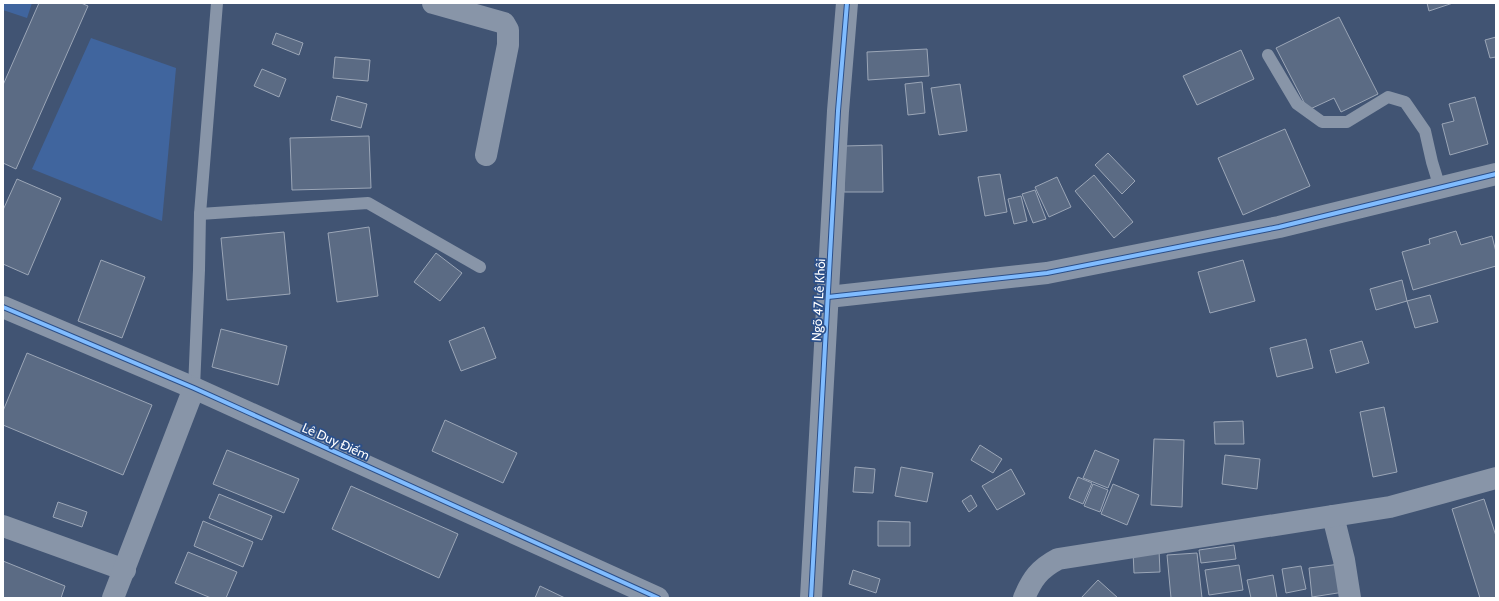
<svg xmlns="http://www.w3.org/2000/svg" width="1499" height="601" font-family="Cabin,sans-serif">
  <rect width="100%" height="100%" fill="#415473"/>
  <g fill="#40659e">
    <polygon points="3,3 32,3 27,18 3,10"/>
    <polygon points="91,38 176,68 162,221 32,169"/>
  </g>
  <g fill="#5b6b84" stroke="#9ba6b7">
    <polygon points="39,3 81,3 88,6 16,169 3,163 3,85"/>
    <polygon points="1427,3 1453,3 1429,11"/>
    <polygon points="1339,17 1378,94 1341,112 1334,98 1308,110 1276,48"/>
    <polygon points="276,33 303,43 299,55 272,44"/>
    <polygon points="1496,37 1496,57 1490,58 1485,40"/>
    <polygon points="927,49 929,76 868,80 867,52"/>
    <polygon points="1241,50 1254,79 1197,105 1183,76"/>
    <polygon points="335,57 370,60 368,81 333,78"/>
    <polygon points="262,69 286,79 279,97 254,86"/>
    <polygon points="922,82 925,113 908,115 905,84"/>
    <polygon points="960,84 967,131 939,135 931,88"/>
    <polygon points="337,96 367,104 361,128 331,120"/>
    <polygon points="1475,97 1488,144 1450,155 1442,124 1454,121 1449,104"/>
    <polygon points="1285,129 1310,186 1243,215 1218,158"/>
    <polygon points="369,136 371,188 292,190 290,138"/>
    <polygon points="882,145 883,192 844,192 844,146"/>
    <polygon points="1108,153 1135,181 1122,194 1095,165"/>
    <polygon points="1000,174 1007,212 985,216 978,177"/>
    <polygon points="1094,175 1133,222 1114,238 1075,191"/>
    <polygon points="1057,177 1071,207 1049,217 1035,187"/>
    <polygon points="17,179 61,198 28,275 3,264 3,210"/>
    <polygon points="1035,190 1046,219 1033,223 1022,194"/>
    <polygon points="1021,196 1027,221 1014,224 1008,199"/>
    <polygon points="369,227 378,296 337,302 328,233"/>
    <polygon points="1456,231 1461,245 1492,236 1496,252 1496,266 1413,290 1402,252 1430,244 1429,239"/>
    <polygon points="284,232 290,294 227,300 221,238"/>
    <polygon points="436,253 462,273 440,301 414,282"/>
    <polygon points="101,260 145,277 122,338 78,321"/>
    <polygon points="1243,260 1255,301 1210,313 1198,272"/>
    <polygon points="1402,280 1407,301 1376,310 1370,289"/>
    <polygon points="1430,295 1438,322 1415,328 1407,301"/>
    <polygon points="484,327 496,358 461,371 449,341"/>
    <polygon points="221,329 287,346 278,385 212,367"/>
    <polygon points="1306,339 1313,368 1277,377 1270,348"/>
    <polygon points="1362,341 1369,363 1336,373 1330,350"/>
    <polygon points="27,353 152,405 123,475 3,425 3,411"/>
    <polygon points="1384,407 1397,472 1373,477 1360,412"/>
    <polygon points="445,420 517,453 503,483 432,451"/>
    <polygon points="1243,421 1244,444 1215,444 1214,422"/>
    <polygon points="1154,439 1184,440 1182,507 1151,505"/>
    <polygon points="980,445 1002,459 993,473 971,460"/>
    <polygon points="227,450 299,479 284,513 213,484"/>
    <polygon points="1095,450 1119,460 1108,488 1083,478"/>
    <polygon points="1225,455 1260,459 1257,489 1222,484"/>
    <polygon points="855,467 875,469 873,493 853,492"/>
    <polygon points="901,467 933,473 927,502 895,496"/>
    <polygon points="1011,469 1025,494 997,510 982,486"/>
    <polygon points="1078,477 1092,483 1083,504 1069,498"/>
    <polygon points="1093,484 1108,490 1100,512 1084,506"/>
    <polygon points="1113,484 1139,495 1127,525 1101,514"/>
    <polygon points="351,486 458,534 439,578 332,529"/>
    <polygon points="219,494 272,516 262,540 209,518"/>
    <polygon points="971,495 977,506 969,512 962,501"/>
    <polygon points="1484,499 1496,536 1496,598 1480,598 1452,509"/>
    <polygon points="58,502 87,512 82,527 53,517"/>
    <polygon points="203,521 253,542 243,567 194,546"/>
    <polygon points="878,521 910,522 910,546 878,546"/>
    <polygon points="1234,545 1236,559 1201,563 1199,550"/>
    <polygon points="1159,550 1160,572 1134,573 1133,551"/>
    <polygon points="188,552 237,572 226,598 211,598 175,583"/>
    <polygon points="1197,553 1202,598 1171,598 1167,555"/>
    <polygon points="3,561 65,586 61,598 3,598"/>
    <polygon points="1340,564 1344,592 1312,597 1309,568"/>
    <polygon points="1239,565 1243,590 1209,595 1205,570"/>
    <polygon points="1301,566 1306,589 1286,593 1282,569"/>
    <polygon points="853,570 880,579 876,593 849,584"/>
    <polygon points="1273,575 1277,598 1251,598 1247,580"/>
    <polygon points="1098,580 1118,598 1081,598"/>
    <polygon points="540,586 565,598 535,598"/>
  </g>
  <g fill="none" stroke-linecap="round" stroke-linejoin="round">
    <g stroke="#8895a8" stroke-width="12">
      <polyline points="1268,55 1297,104 1322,122 1347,122 1388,97 1405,102 1425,131 1432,162 1440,188"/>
      <polyline points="200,214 368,203 480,267"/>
      <polyline points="194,388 199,270 200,214 217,3"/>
    </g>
    <g stroke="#8895a8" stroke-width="22">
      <polyline points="433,3 504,23 508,30 508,45 486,155"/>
      <polyline points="828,297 1047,273 1279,227 1496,174"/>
      <polyline points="3,307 194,388 658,598"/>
      <polyline points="1333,516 1344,560 1350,598"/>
      <polyline points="3,526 125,570"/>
      <polyline points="113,598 194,388"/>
      <polyline points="811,598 838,111 847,3"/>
      <path d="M1024,598C1032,579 1039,569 1058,559L1390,507L1496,478"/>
    </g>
    <defs>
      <g id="cycleway">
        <polyline points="828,297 1047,273 1279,227 1496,174"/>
        <polyline points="3,307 194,388 658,598"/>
        <polyline points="811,598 838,111 847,3"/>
      </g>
    </defs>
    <use href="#cycleway" stroke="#2b4f89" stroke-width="6"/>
    <use href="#cycleway" stroke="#80bcff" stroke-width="4"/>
  </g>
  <g text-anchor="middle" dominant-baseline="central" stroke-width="3.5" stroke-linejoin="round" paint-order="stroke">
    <g font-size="13" fill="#fff" stroke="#2b4f89">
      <text transform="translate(818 300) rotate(-87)">Ngõ 47 Lê Khôi</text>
      <text transform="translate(336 441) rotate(24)">Lê Duy Điếm</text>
    </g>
  </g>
  <rect width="1499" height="601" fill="none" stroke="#ffffff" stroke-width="8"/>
</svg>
